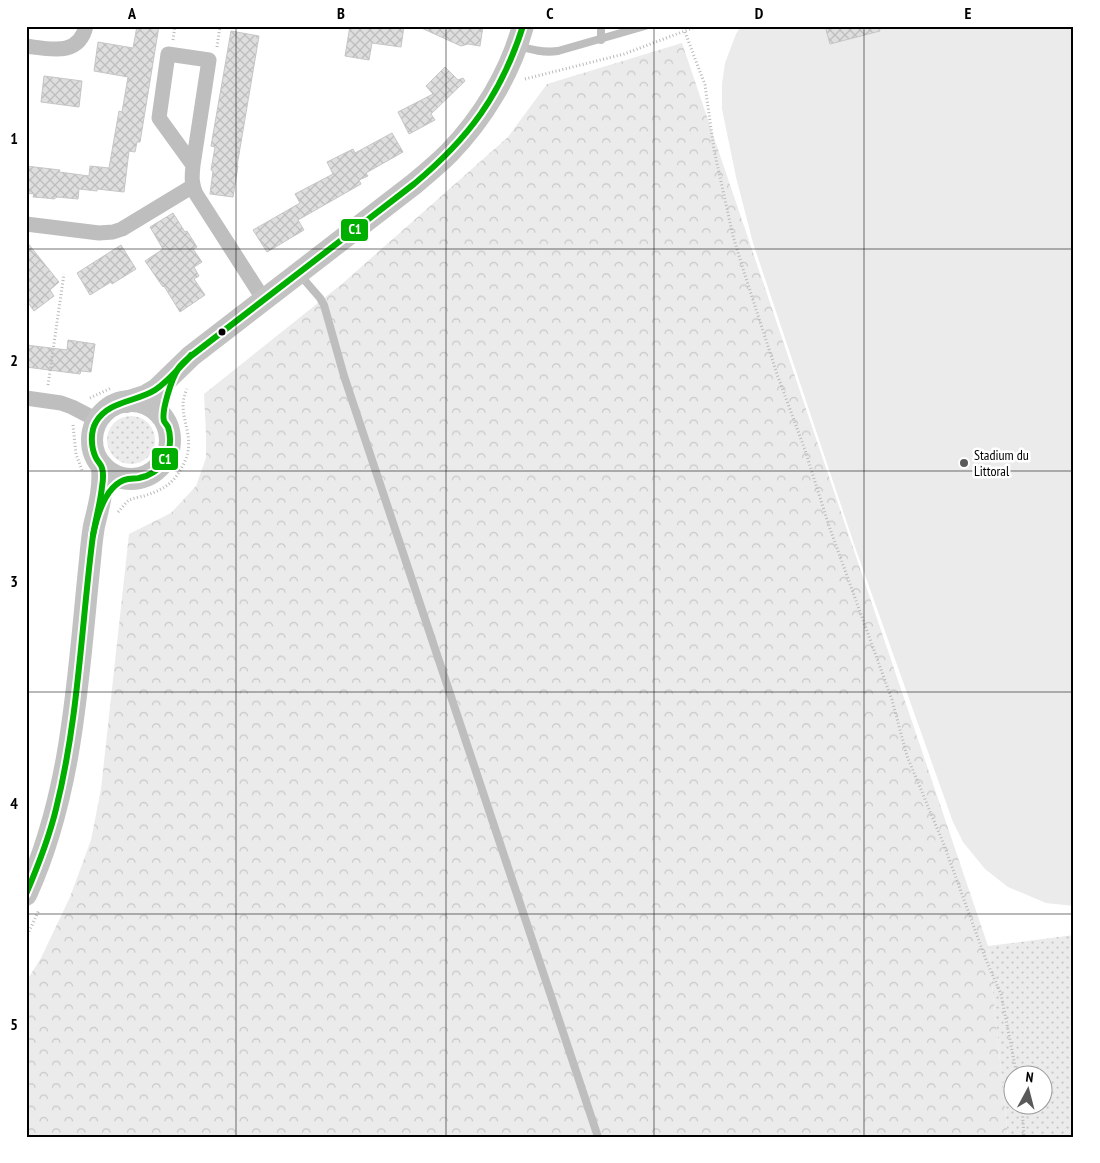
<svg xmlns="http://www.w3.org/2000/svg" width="1100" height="1163" font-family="'PT Sans Narrow',sans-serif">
  <defs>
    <pattern id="grass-dots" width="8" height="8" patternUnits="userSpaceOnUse" patternTransform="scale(1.25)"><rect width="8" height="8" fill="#ebebeb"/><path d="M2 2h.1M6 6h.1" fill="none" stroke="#c8c8c8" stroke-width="1.8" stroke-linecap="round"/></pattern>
    <pattern id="forest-crowns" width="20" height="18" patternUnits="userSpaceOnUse" patternTransform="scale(1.25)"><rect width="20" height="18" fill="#ebebeb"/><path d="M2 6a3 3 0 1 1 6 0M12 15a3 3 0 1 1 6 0" fill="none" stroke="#c8c8c8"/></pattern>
    <pattern id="building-cross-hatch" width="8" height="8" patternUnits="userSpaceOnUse" patternTransform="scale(1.25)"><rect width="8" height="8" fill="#dedede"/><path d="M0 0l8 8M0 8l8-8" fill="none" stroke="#bdbdbd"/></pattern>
  </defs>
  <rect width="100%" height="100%" fill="#fff"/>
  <g fill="url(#grass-dots)" fill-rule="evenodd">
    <circle cx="131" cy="440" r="24"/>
    <path d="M1074,935V1137H1008L988,946ZM1012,1076H1042V1106H1012Z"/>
  </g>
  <polygon fill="url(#forest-crowns)" points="682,43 988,946 1008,1137 26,1137 26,982 41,958 70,897 91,840 101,789 129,534 171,513 196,486 206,458 206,434 204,394 343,283 508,137 547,84"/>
  <polygon fill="#ebebeb" points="741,26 1074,26 1074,906 1046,903 1008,887 985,869 963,842 953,822 855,547 753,243 736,177 722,109 722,84 725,63 736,34"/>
  <g fill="url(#building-cross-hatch)" stroke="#c6c6c6">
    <polygon points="137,26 159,26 140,142 137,142 135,152 129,151 124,192 97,189 97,191 79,189 78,199 57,197 54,199 46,198 33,197 34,194 26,193 26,166 60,170 59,172 89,176 90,166 109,168 119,111 122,112 128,77 94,71 98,42 133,48"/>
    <polygon points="350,26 404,26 401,47 372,43 369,60 345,56"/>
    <polygon points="417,26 483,26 480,46 468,44 461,46"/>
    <polygon points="825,26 879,26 880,31 830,44"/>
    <polygon points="231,31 259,36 237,166 238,166 233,197 210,194 213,171 211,170 215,147 211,146"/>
    <polygon points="445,67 458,80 463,78 465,81 431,114 435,120 409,134 398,112 433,94 426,86"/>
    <polygon points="44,76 82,81 79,107 41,102"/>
    <polygon points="392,133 403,152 366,173 368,176 359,180 361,184 298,220 304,230 267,252 253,230 300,203 295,194 333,174 327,162 353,149 355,153"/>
    <polygon points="173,213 185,232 187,231 197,247 193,249 202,262 194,267 199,276 194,279 205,295 180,312 164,286 163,287 145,261 163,249 150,227"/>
    <polygon points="26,241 59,282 50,290 54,296 34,311 26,300"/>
    <polygon points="121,245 136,269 112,284 111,282 90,295 77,273"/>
    <polygon points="68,340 95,344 91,372 81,371 80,374 26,367 26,345 67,350"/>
  </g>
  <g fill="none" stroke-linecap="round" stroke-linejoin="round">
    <g stroke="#b9b9b9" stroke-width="3" stroke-dasharray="1 2.5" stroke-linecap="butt">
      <polyline points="685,32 705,85 714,150 733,236 744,272 777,374 805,450 829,526 892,700 907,756 944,845 986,960 1001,994 1017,1076"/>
      <polyline points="173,40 175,26"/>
      <polyline points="217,47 220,26"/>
      <polyline points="525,79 624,54 698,26"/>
      <polyline points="48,385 64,274"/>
      <polyline points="90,398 111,388"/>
      <polyline points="73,425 76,454 82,470"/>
      <path d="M118,512C122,508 125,503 129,500C134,498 140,497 144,496C159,491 171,486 179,472C183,466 187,458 188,451C192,429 176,411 187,389"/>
      <polyline points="26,938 39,910"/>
      <polyline points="1022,1106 1024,1137"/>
    </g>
    <g stroke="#bebebe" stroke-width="8">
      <polyline points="601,26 601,40"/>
      <path d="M519,46C532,50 544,53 558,51L645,26"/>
      <polyline points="300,275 320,298 324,305 344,376 598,1137"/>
    </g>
    <g stroke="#bebebe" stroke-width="15">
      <path d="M26,46C50,49 79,57 86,26"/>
      <path d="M193,165L159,118L168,54L209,60L193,165C192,175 191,184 196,194L264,300"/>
      <polyline points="26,224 99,233 113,232 122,229 193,186"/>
      <polyline points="26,398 61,403 72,407 97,420"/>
    </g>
    <g stroke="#c2c2c2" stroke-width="22">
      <circle cx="131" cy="440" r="39"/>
      <path d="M126,402L145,396L157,389L191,356L414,184C426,174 438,164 449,153C483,118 510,73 523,26"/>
      <path d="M26,895C74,790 78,673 90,560C91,549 92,537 94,526C99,505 104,488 102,466"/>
    </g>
    <defs>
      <g id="bus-1">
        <path d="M93,535C97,516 106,483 128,479C132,478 136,479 139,478C149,476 159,470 164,461C170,452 172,438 168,427C167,425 165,423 164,421C161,411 172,378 178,369C181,364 187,360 191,355"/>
        <path d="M26,894C38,866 49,838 56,809C78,721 81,632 92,543C94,524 100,506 102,487C103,481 104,474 102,468C101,464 98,462 96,458C91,448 90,432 96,422C108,401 136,402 155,390C169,381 179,367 191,356L414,184C469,138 501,95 523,26"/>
      </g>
    </defs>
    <use href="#bus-1" stroke="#fff" stroke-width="10"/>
    <use href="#bus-1" stroke="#00ae00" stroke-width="6"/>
  </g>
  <path fill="none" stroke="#000" stroke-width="1" stroke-opacity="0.55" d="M236,26V1137M446,26V1137M654,26V1137M864,26V1137M26,249H1074M26,471H1074M26,692H1074M26,914H1074"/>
  <circle fill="#000" stroke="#fff" stroke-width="2" cx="222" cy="332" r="4.5"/>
  <circle fill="#595959" stroke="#fff" stroke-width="2" cx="964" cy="463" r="5"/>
  <g text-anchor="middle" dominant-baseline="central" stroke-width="5" stroke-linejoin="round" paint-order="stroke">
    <g font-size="14" fill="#000" stroke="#fff" text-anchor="start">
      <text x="974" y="455">Stadium du<tspan x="974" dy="16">Littoral</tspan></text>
    </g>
  </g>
  <g stroke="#fff" stroke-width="2">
    <rect x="340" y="218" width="29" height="24" rx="5" fill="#00ae00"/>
    <rect x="151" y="447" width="28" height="24" rx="5" fill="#00ae00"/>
  </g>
  <g font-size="14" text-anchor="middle" font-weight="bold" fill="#fff">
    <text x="355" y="234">C1</text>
    <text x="165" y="464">C1</text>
  </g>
  <rect width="1100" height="1163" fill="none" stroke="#ffffff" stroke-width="55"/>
  <g transform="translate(1028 1090) rotate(7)"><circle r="24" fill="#ffffff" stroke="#999999"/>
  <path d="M0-4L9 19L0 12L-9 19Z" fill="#595959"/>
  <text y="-8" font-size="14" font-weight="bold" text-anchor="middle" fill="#000000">N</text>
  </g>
  <rect x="28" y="28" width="1044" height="1108" fill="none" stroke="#000" stroke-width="2"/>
  <g font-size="16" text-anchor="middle" font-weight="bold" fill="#000">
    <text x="132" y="19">A</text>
    <text x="341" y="19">B</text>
    <text x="550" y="19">C</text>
    <text x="759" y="19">D</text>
    <text x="968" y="19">E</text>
    <text x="14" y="144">1</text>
    <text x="14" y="366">2</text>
    <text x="14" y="587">3</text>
    <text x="14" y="809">4</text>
    <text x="14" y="1030">5</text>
  </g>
</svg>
